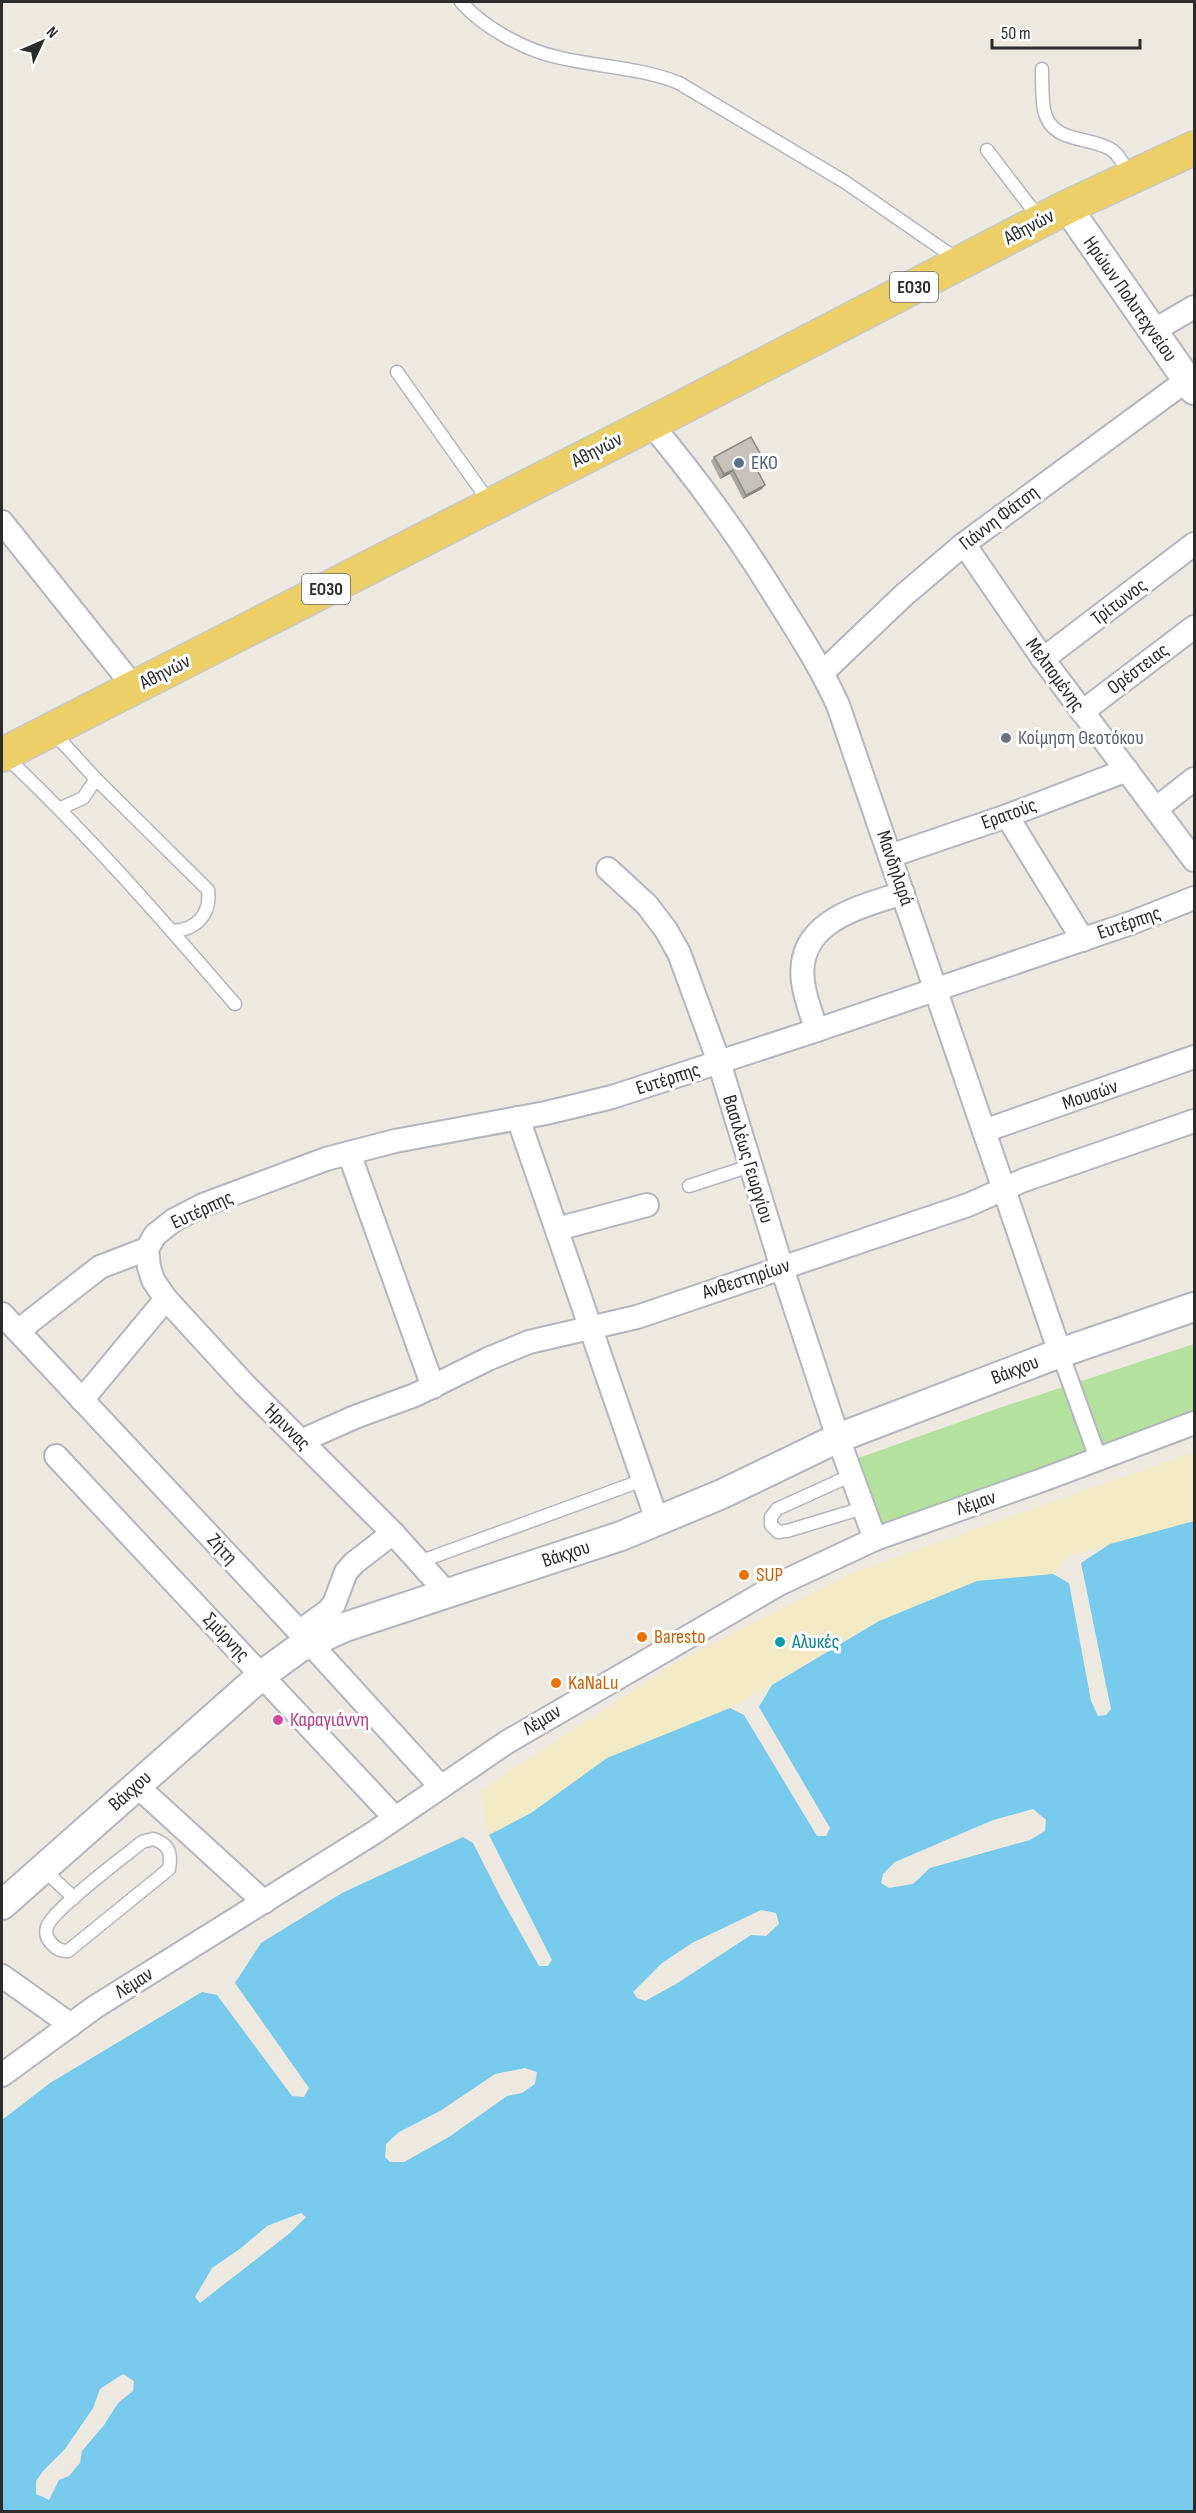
<svg xmlns="http://www.w3.org/2000/svg" width="1196" height="2513" font-family="'Sofia Sans Condensed',sans-serif">
  <rect width="100%" height="100%" fill="#ede8e0"/>
  <polygon fill="#b4e19e" points="1194,1344 1194,1416 877,1532 853,1460 999,1408"/>
  <polygon fill="#f1eac4" points="1194,1452 1194,1521 1068,1556 1053,1574 977,1581 879,1621 730,1708 607,1758 531,1813 489,1835 480,1791 675,1663 854,1572"/>
  <polygon fill="#77caeb" points="1194,1521 1194,2511 2,2512 2,2120 50,2083 202,1992 217,1995 292,2096 304,2097 309,2088 235,1983 261,1943 342,1893 463,1837 473,1843 501,1898 539,1966 548,1966 552,1960 489,1835 531,1813 607,1758 730,1708 744,1715 817,1836 826,1836 830,1828 759,1707 772,1685 879,1621 977,1581 1053,1574 1069,1583 1091,1701 1098,1716 1106,1715 1111,1709 1081,1563 1110,1544"/>
  <g fill="#ede8e0">
    <polygon points="1033,1809 1046,1820 1045,1831 1030,1840 930,1868 913,1884 889,1888 881,1883 883,1874 895,1862 993,1820"/>
    <polygon points="761,1910 776,1913 779,1924 766,1936 751,1935 676,1984 645,2001 637,1998 633,1992 662,1963 692,1943"/>
    <polygon points="525,2068 537,2072 535,2084 522,2093 507,2096 449,2137 404,2162 390,2162 385,2157 386,2144 399,2132 440,2111 495,2074"/>
    <polygon points="301,2213 306,2217 290,2233 200,2303 195,2297 212,2268 241,2248 267,2226"/>
    <polygon points="123,2374 134,2381 133,2391 118,2403 104,2425 82,2451 80,2463 69,2476 59,2480 49,2500 36,2494 36,2481 43,2471 65,2449 93,2408 100,2389"/>
  </g>
  <g fill="none" stroke-linecap="round" stroke-linejoin="round">
    <defs>
      <g id="service">
        <path d="M461,2C484,28 526,51 561,58C600,67 642,68 679,83L845,182L958,260"/>
        <path d="M1042,69C1042,82 1042,97 1044,110C1052,145 1089,135 1112,150C1121,157 1125,167 1130,177"/>
        <polyline points="987,150 1039,218"/>
        <polyline points="397,372 490,503"/>
        <path d="M52,731L96,779L208,890C211,914 197,930 172,931"/>
        <path d="M4,755C87,833 161,918 235,1004"/>
        <polyline points="61,808 83,798 96,779"/>
        <polyline points="689,1186 750,1166"/>
        <polyline points="852,1475 777,1509 771,1517 771,1525 778,1532 787,1531 863,1508"/>
        <polyline points="419,1562 643,1480"/>
        <path d="M153,1839C169,1844 172,1853 169,1869L68,1951C61,1951 56,1949 52,1944C47,1939 45,1933 47,1927C52,1910 125,1856 142,1842Z"/>
        <polyline points="43,1869 74,1898"/>
      </g>
      <polyline id="pedestrian" points="1060,1353 1098,1458"/>
      <g id="minor">
        <polyline points="1153,331 1194,307"/>
        <path d="M650,423C699,481 742,541 781,605C802,638 822,670 838,705L1060,1353"/>
        <polyline points="2,522 134,687"/>
        <polyline points="964,544 1043,659 1194,860"/>
        <polyline points="1043,659 1194,544"/>
        <polyline points="823,672 904,595 964,544 1187,380"/>
        <polyline points="1082,712 1194,627"/>
        <polyline points="1157,808 1194,779"/>
        <polyline points="1007,816 1083,940"/>
        <polyline points="890,856 1007,816 1127,770"/>
        <polyline points="608,869 647,905 666,930 679,953 719,1062 782,1268 838,1438 875,1539"/>
        <path d="M817,1030C811,1014 805,998 803,982C795,921 860,907 903,893"/>
        <polyline points="518,1118 657,1520"/>
        <polyline points="984,1131 1194,1057"/>
        <polyline points="349,1153 433,1387"/>
        <polyline points="557,1229 647,1205"/>
        <polyline points="2,1314 309,1642 441,1787"/>
        <polyline points="18,1331 100,1267 147,1249"/>
        <polyline points="82,1400 166,1299"/>
        <polyline points="301,1441 355,1417 415,1395 488,1359 529,1342 637,1317 968,1205 1024,1180 1194,1121"/>
        <polyline points="56,1456 395,1818"/>
        <polyline points="447,1593 393,1533 245,1385 166,1299 153,1280 149,1267 147,1249 155,1235 174,1220 203,1205 326,1159 395,1141 546,1113 612,1097 817,1030 1131,923 1194,898"/>
        <polyline points="299,1632 328,1611 334,1604 346,1572 354,1563 393,1533"/>
        <polyline points="136,1785 264,1902"/>
        <polyline points="2,1976 71,2025"/>
        <polyline points="2,2075 95,2007 375,1832 507,1742 779,1584 875,1539 1045,1479 1194,1423"/>
      </g>
      <g id="tertiary">
        <polyline points="1067,207 1194,390"/>
        <polyline points="2,1905 262,1675 299,1648 345,1627 621,1536 722,1494 838,1438 1060,1353 1194,1307"/>
      </g>
      <polyline id="primary" points="2,755 671,413 1067,207 1194,148"/>
    </defs>
    <use href="#service" stroke="#b3b5bf" stroke-width="15"/>
    <use href="#pedestrian" stroke="#b3b5bf" stroke-width="20"/>
    <use href="#minor" stroke="#b3b5bf" stroke-width="26"/>
    <use href="#tertiary" stroke="#b3b5bf" stroke-width="32"/>
    <use href="#primary" stroke="#c8c8c8" stroke-width="36"/>
    <use href="#service" stroke="#fff" stroke-width="12"/>
    <use href="#pedestrian" stroke="#fff" stroke-width="16"/>
    <use href="#minor" stroke="#fff" stroke-width="22"/>
    <use href="#tertiary" stroke="#fff" stroke-width="28"/>
    <use href="#primary" stroke="#eccf66" stroke-width="33"/>
  </g>
  <polygon fill="#aaa7a1" points="761,455 758,460 753,463 762,489 743,499 730,474 720,479 711,461 714,457"/>
  <g fill="#8b8883">
    <polygon points="761,455 758,460 749,465 752,460"/>
    <polygon points="733,470 730,474 720,479 724,474"/>
    <polygon points="765,485 762,489 743,499 746,495"/>
  </g>
  <polygon fill="#c6c2bb" stroke="#8b8883" stroke-width="1.5" points="751,437 761,455 752,460 765,485 746,495 733,470 724,474 714,457"/>
  <circle fill="#5c6f8a" stroke="#fff" stroke-width="2" cx="739" cy="463" r="6"/>
  <circle fill="#6b7280" stroke="#fff" stroke-width="2" cx="1006" cy="738" r="6"/>
  <g fill="#e8710a" stroke="#fff" stroke-width="2">
    <circle cx="744" cy="1575" r="6"/>
    <circle cx="642" cy="1637" r="6"/>
    <circle cx="556" cy="1683" r="6"/>
  </g>
  <circle fill="#0f9aa8" stroke="#fff" stroke-width="2" cx="780" cy="1642" r="6"/>
  <circle fill="#d1479c" stroke="#fff" stroke-width="2" cx="278" cy="1720" r="6"/>
  <g text-anchor="middle" dominant-baseline="central" stroke-width="6" stroke-linejoin="round" paint-order="stroke">
    <g fill="#fff" stroke="#6b6b6b" stroke-width="1.5">
      <rect x="890" y="272" width="48" height="30" rx="4.5"/>
      <rect x="302" y="574" width="48" height="30" rx="4.5"/>
    </g>
    <g font-size="18" font-weight="bold" fill="#2c2c2c">
      <text x="914" y="287">ΕΟ30</text>
      <text x="326" y="589">ΕΟ30</text>
    </g>
    <g font-size="20" fill="#2c2c2c" stroke="#fff">
      <text transform="translate(1029 227) rotate(-28)">Αθηνών</text>
      <text transform="translate(1130 299) rotate(55)">Ηρώων Πολυτεχνείου</text>
      <text transform="translate(597 450) rotate(-27)">Αθηνών</text>
      <text transform="translate(999 518) rotate(-37)">Γιάννη Φάτση</text>
      <text transform="translate(1119 602) rotate(-37)">Τρίτωνος</text>
      <text transform="translate(1138 669) rotate(-37)">Ορέστειας</text>
      <text transform="translate(165 672) rotate(-27)">Αθηνών</text>
      <text transform="translate(1055 675) rotate(54)">Μελπομένης</text>
      <text transform="translate(1009 814) rotate(-20)">Ερατούς</text>
      <text transform="translate(895 868) rotate(71)">Μανδηλαρά</text>
      <text transform="translate(1129 923) rotate(-19)">Ευτέρπης</text>
      <text transform="translate(668 1079) rotate(-18)">Ευτέρπης</text>
      <text transform="translate(1090 1095) rotate(-19)">Μουσών</text>
      <text transform="translate(748 1159) rotate(73)">Βασιλέως Γεωργίου</text>
      <text transform="translate(202 1210) rotate(-25)">Ευτέρπης</text>
      <text transform="translate(746 1279) rotate(-18)">Ανθεστηρίων</text>
      <text transform="translate(1015 1370) rotate(-21)">Βάκχου</text>
      <text transform="translate(287 1427) rotate(45)">Ήριννας</text>
      <text transform="translate(976 1503) rotate(-19)">Λέμαν</text>
      <text transform="translate(222 1549) rotate(47)">Ζήτη</text>
      <text transform="translate(566 1554) rotate(-18)">Βάκχου</text>
      <text transform="translate(226 1637) rotate(47)">Σμύρνης</text>
      <text transform="translate(542 1720) rotate(-31)">Λέμαν</text>
      <text transform="translate(130 1791) rotate(-42)">Βάκχου</text>
      <text transform="translate(134 1983) rotate(-32)">Λέμαν</text>
    </g>
    <g font-size="20" fill="#4e5e75" stroke="#fff" text-anchor="start">
      <text x="751" y="463">EKO</text>
    </g>
    <g font-size="20" fill="#5b616d" stroke="#fff" text-anchor="start">
      <text x="1018" y="738">Κοίμηση Θεοτόκου</text>
    </g>
    <g font-size="20" fill="#c56008" stroke="#fff" text-anchor="start">
      <text x="756" y="1575">SUP</text>
      <text x="654" y="1637">Baresto</text>
      <text x="568" y="1683">KaNaLu</text>
    </g>
    <g font-size="20" fill="#0d838f" stroke="#fff" text-anchor="start">
      <text x="792" y="1642">Αλυκές</text>
    </g>
    <g font-size="20" fill="#b23c85" stroke="#fff" text-anchor="start">
      <text x="290" y="1720">Καραγιάννη</text>
    </g>
  </g>
  <rect width="1196" height="2513" fill="none" stroke="#2c2c2c" stroke-width="6"/>
  <g transform="translate(42 42) rotate(46)" stroke="#ffffff" stroke-width="4.5" paint-order="stroke">
  <path d="M0-4.5L10 22L0 15L-10 22Z" fill="#2c2c2c"/>
  <text y="-9" font-size="16" font-weight="bold" text-anchor="middle" fill="#2c2c2c">N</text>
  </g>
  <path d="M992 39v9h148v-9" fill="none" stroke="#2c2c2c" stroke-width="3"/>
  <text x="1001" y="39" font-size="18" fill="#2c2c2c" stroke="#ffffff" stroke-width="4.5" paint-order="stroke">50 m</text>
</svg>
